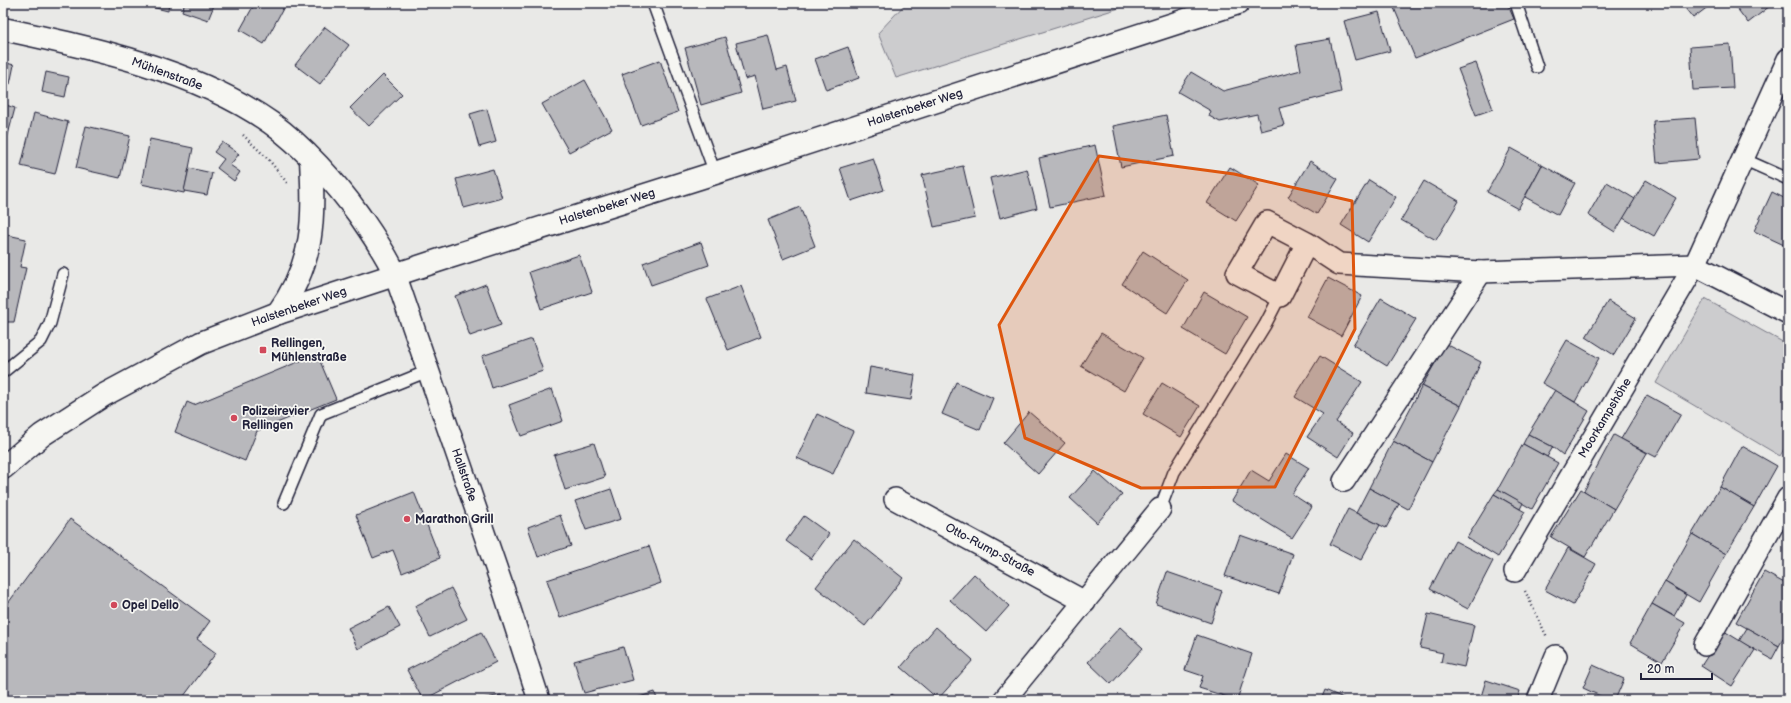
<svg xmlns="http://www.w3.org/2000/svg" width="1791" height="703" font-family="'Balsamiq Sans',sans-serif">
  <rect width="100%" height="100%" fill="#e9e9e7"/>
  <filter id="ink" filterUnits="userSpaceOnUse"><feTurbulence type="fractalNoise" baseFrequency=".025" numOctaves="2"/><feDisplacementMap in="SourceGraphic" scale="8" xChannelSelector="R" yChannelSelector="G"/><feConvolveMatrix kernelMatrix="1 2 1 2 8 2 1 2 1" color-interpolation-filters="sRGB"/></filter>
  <g filter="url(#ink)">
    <g fill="#ccccce" stroke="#777784">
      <polygon points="906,3 1135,3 896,78 878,33"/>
      <polygon points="1705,299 1788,345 1788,442 1780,456 1656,383"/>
    </g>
    <g fill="#b8b8bc" stroke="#22223b">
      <polygon points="135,3 169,3 168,11"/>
      <polygon points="185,3 215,3 208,20 182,11"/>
      <polygon points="255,3 286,3 264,44 240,30"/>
      <polygon points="1392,3 1507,3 1514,19 1415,58"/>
      <polygon points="1681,3 1713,3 1693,18"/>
      <polygon points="1733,3 1768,3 1770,6 1748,23"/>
      <polygon points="1379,12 1390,51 1355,60 1344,21"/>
      <polygon points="325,27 349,45 320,84 295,65"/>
      <polygon points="768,35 777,70 787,67 796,101 763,109 755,76 745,79 736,43"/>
      <polygon points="725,37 741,93 701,105 685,48"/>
      <polygon points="1330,39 1341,92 1279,108 1284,125 1261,131 1257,114 1220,122 1209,116 1211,111 1178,92 1191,72 1223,91 1301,70 1296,45"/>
      <polygon points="1730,44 1733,88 1693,90 1690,47"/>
      <polygon points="848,47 859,78 826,90 815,59"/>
      <polygon points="660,60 678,112 641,125 622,74"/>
      <polygon points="3,62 14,65 10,84 3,83"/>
      <polygon points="1476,63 1493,109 1476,115 1458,69"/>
      <polygon points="46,72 69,77 65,97 42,92"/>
      <polygon points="383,75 402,94 369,126 350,108"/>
      <polygon points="585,80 612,129 569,152 542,104"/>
      <polygon points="3,104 15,108 3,154"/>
      <polygon points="487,109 496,142 479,147 470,114"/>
      <polygon points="34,113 68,122 55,174 21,166"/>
      <polygon points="1166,115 1174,156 1121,167 1113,126"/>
      <polygon points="1695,118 1699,159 1657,163 1653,121"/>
      <polygon points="86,126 130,136 120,178 76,168"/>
      <polygon points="150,139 193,148 184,193 141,184"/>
      <polygon points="222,142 239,154 230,165 240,172 234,181 217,168 224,159 214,152"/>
      <polygon points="1095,145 1106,195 1050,207 1039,158"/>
      <polygon points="1511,148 1542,165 1518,209 1487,192"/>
      <polygon points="873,158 884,190 851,201 840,168"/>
      <polygon points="1310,161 1338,179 1317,214 1288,197"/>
      <polygon points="1542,165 1575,183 1558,215 1525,197"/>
      <polygon points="963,166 975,218 934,227 922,175"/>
      <polygon points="1230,167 1259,185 1236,221 1207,203"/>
      <polygon points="189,168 212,173 207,195 184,191"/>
      <polygon points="493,169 502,198 464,208 456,179"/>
      <polygon points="1027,169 1037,208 1000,218 990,178"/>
      <polygon points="1369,180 1396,197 1368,242 1341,225"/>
      <polygon points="1646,180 1676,198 1654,236 1623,218"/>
      <polygon points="1424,181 1459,201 1436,240 1401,220"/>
      <polygon points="1607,182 1635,199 1615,232 1588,215"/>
      <polygon points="1772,192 1788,200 1788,237 1784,245 1754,231"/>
      <polygon points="800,207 815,246 783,259 768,220"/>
      <polygon points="3,234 26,239 20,267 26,268 14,322 6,322 3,325"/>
      <polygon points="701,242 709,265 651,285 643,263"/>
      <polygon points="1143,251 1188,280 1167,313 1122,284"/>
      <polygon points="579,255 592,292 541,309 529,272"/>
      <polygon points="1328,278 1362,296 1341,336 1307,317"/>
      <polygon points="486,284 501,325 470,336 455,296"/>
      <polygon points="741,286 761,337 728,350 707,299"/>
      <polygon points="1204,292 1247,317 1225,354 1183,329"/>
      <polygon points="1381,298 1416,319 1387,366 1353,345"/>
      <polygon points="1608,301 1636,318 1614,355 1586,337"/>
      <polygon points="1101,333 1143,358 1124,391 1081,366"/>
      <polygon points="532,339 543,371 492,388 482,356"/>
      <polygon points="1567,340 1599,358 1575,402 1542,383"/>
      <polygon points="1446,344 1481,362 1461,406 1422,386"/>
      <polygon points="317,354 336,399 257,431 245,461 175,432 187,402 194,405"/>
      <polygon points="1320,356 1362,382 1336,422 1353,433 1338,457 1307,437 1323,414 1295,397"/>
      <polygon points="870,367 915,375 911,400 866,393"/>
      <polygon points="956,382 993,398 980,430 942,414"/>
      <polygon points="1162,383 1200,406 1181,437 1143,414"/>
      <polygon points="1422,386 1461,406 1432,462 1393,441"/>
      <polygon points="552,389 563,421 521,436 509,405"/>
      <polygon points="1555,390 1589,411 1563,455 1553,447 1528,434"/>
      <polygon points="1647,395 1681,414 1656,457 1621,439"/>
      <polygon points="1029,412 1065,443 1038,474 1003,443"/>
      <polygon points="817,414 853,431 833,474 797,458"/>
      <polygon points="1528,434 1553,447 1547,457 1523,444"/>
      <polygon points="1614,435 1647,453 1614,509 1584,491"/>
      <polygon points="1393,441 1432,462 1408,509 1369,488"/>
      <polygon points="594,443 605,477 565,490 554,455"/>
      <polygon points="1523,444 1558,463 1532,509 1498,489"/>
      <polygon points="1742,446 1777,466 1754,507 1720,487"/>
      <polygon points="1286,454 1309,468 1292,494 1312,507 1292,538 1232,501 1251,470 1269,481"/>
      <polygon points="1095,471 1122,495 1097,523 1070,498"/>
      <polygon points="1720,487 1754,507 1726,554 1692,534"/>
      <polygon points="1369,488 1399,504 1386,528 1356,513"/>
      <polygon points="611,489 621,519 586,530 575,501"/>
      <polygon points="1498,489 1523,503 1520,509 1494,494"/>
      <polygon points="1581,489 1614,509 1585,557 1551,537"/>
      <polygon points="414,492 440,558 402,573 393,550 373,558 356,515"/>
      <polygon points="1494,494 1525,512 1498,557 1467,538"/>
      <polygon points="1348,509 1380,525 1361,560 1330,544"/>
      <polygon points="560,515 571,546 538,557 528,527"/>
      <polygon points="804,516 829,534 811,559 786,541"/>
      <polygon points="70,519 210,621 197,639 216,653 181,700 3,700 3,610"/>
      <polygon points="1692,534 1726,554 1699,602 1665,582"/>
      <polygon points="1240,535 1293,554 1279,594 1225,576"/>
      <polygon points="854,539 903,578 865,626 816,587"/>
      <polygon points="1455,541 1493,561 1468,609 1430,589"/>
      <polygon points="649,546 661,583 560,618 547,580"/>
      <polygon points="1568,548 1596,564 1573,605 1545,590"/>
      <polygon points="1167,572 1222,591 1211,623 1156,604"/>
      <polygon points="1764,572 1788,585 1788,630 1779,646 1736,622"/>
      <polygon points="974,574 1009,606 986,632 950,600"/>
      <polygon points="1665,582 1686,595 1674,616 1652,604"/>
      <polygon points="451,588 467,619 430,637 415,606"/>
      <polygon points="1652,604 1685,623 1662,662 1630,643"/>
      <polygon points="389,607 400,627 358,649 348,628"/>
      <polygon points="1428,614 1474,625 1464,667 1441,662 1443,653 1420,648"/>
      <polygon points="936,627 973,660 938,699 901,667"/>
      <polygon points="1120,627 1143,648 1111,684 1088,662"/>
      <polygon points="1747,628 1779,646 1772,659 1739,641"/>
      <polygon points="1724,631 1755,650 1732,686 1701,666"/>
      <polygon points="481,632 496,662 423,700 407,670"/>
      <polygon points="1197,635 1252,654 1237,700 1199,688 1203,676 1185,670"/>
      <polygon points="623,647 633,680 584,693 574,661"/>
      <polygon points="1593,665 1624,679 1615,700 1609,700 1583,688"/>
      <polygon points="1486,680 1520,691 1517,700 1480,700"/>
      <polygon points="1325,690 1348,700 1321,700"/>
      <polygon points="655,692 657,700 630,700"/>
      <polygon points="892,694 899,700 887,700"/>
      <polygon points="501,695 502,700 476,700"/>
    </g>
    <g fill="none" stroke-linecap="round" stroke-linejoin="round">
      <defs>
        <g id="service">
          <polyline points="653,3 715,173"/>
          <polyline points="1516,3 1537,67"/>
          <polyline points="1743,159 1788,179"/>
          <polyline points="3,372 41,341 50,323 63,274"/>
          <polyline points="284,503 321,414 428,371"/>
          <polyline points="1160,509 1174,472 1265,325 1280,296"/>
        </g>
        <g id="minor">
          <polyline points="1307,243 1280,296 1237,273 1267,222 1307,243 1339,264 1481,272 1695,265 1788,59"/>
          <polyline points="395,274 504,591 539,700"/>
          <polyline points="1344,481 1481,272"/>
          <polyline points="895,499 1085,602"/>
          <polyline points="1515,571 1695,265 1788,313"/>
          <polyline points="1705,645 1788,498"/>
          <polyline points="1004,700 1160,509"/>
          <polyline points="1538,700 1556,656"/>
        </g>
        <g id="tertiary">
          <path d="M3,29C92,48 196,70 271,123C302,145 337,184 359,215C372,234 385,252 395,274"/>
          <path d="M278,313C315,261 314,220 311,159"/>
        </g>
        <polyline id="secondary" points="3,468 42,435 104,395 201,343 278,313 443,259 715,173 1238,3"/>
      </defs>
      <use href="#service" stroke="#22223b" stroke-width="14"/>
      <use href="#minor" stroke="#22223b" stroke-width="24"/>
      <use href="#tertiary" stroke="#22223b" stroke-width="25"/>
      <use href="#secondary" stroke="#22223b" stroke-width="25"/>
      <g stroke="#22223b" stroke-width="2.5" stroke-dasharray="1 3" stroke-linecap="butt">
        <polyline points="243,135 269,160 288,184"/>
        <polyline points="1525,591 1547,637"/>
      </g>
      <use href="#service" stroke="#f6f6f2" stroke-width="11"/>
      <use href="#minor" stroke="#f6f6f2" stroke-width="21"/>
      <use href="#tertiary" stroke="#f6f6f2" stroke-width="22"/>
      <use href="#secondary" stroke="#f6f6f2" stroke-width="22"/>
    </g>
  </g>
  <path fill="#de560e" fill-opacity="0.2" stroke="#de560e" stroke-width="3" stroke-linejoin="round" d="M1099,156L1234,174L1352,201L1355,329L1275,487L1141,488L1025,438L999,325Z"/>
  <g fill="#d1495b" stroke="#f6f6f2" stroke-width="1.5">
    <rect x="259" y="346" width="8" height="8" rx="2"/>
    <circle cx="234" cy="418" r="4"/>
    <circle cx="407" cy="519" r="4"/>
    <circle cx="114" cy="605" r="4"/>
  </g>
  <g text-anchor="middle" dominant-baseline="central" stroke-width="3.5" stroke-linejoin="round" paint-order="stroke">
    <g font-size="12" fill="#22223b" stroke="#f6f6f2">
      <text transform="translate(167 74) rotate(20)">Mühlenstraße</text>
      <text transform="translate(915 108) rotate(-18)">Halstenbeker Weg</text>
      <text transform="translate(607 207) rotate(-17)">Halstenbeker Weg</text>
      <text transform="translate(299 307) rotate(-19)">Halstenbeker Weg</text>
      <text transform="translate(1605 418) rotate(-59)">Moorkampshöhe</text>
      <text transform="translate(464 475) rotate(71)">Hallstraße</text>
      <text transform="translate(990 550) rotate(28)">Otto-Rump-Straße</text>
    </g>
    <g font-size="12" font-weight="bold" fill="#22223b" stroke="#f6f6f2" text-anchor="start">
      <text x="271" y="343">Rellingen,<tspan x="271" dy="14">Mühlenstraße</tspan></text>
      <text x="242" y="411">Polizeirevier<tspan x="242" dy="14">Rellingen</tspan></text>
      <text x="415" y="519">Marathon Grill</text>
      <text x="122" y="605">Opel Dello</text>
    </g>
  </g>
  <rect width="1791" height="703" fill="none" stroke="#f6f6f2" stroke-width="16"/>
  <rect x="8" y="8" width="1775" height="687" fill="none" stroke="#22223b" stroke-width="1.5" filter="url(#ink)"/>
  <path d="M1641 673v6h71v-6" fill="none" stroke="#22223b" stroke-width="2"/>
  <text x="1647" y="673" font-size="12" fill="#22223b" stroke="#f6f6f2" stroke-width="3" paint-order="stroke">20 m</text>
</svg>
